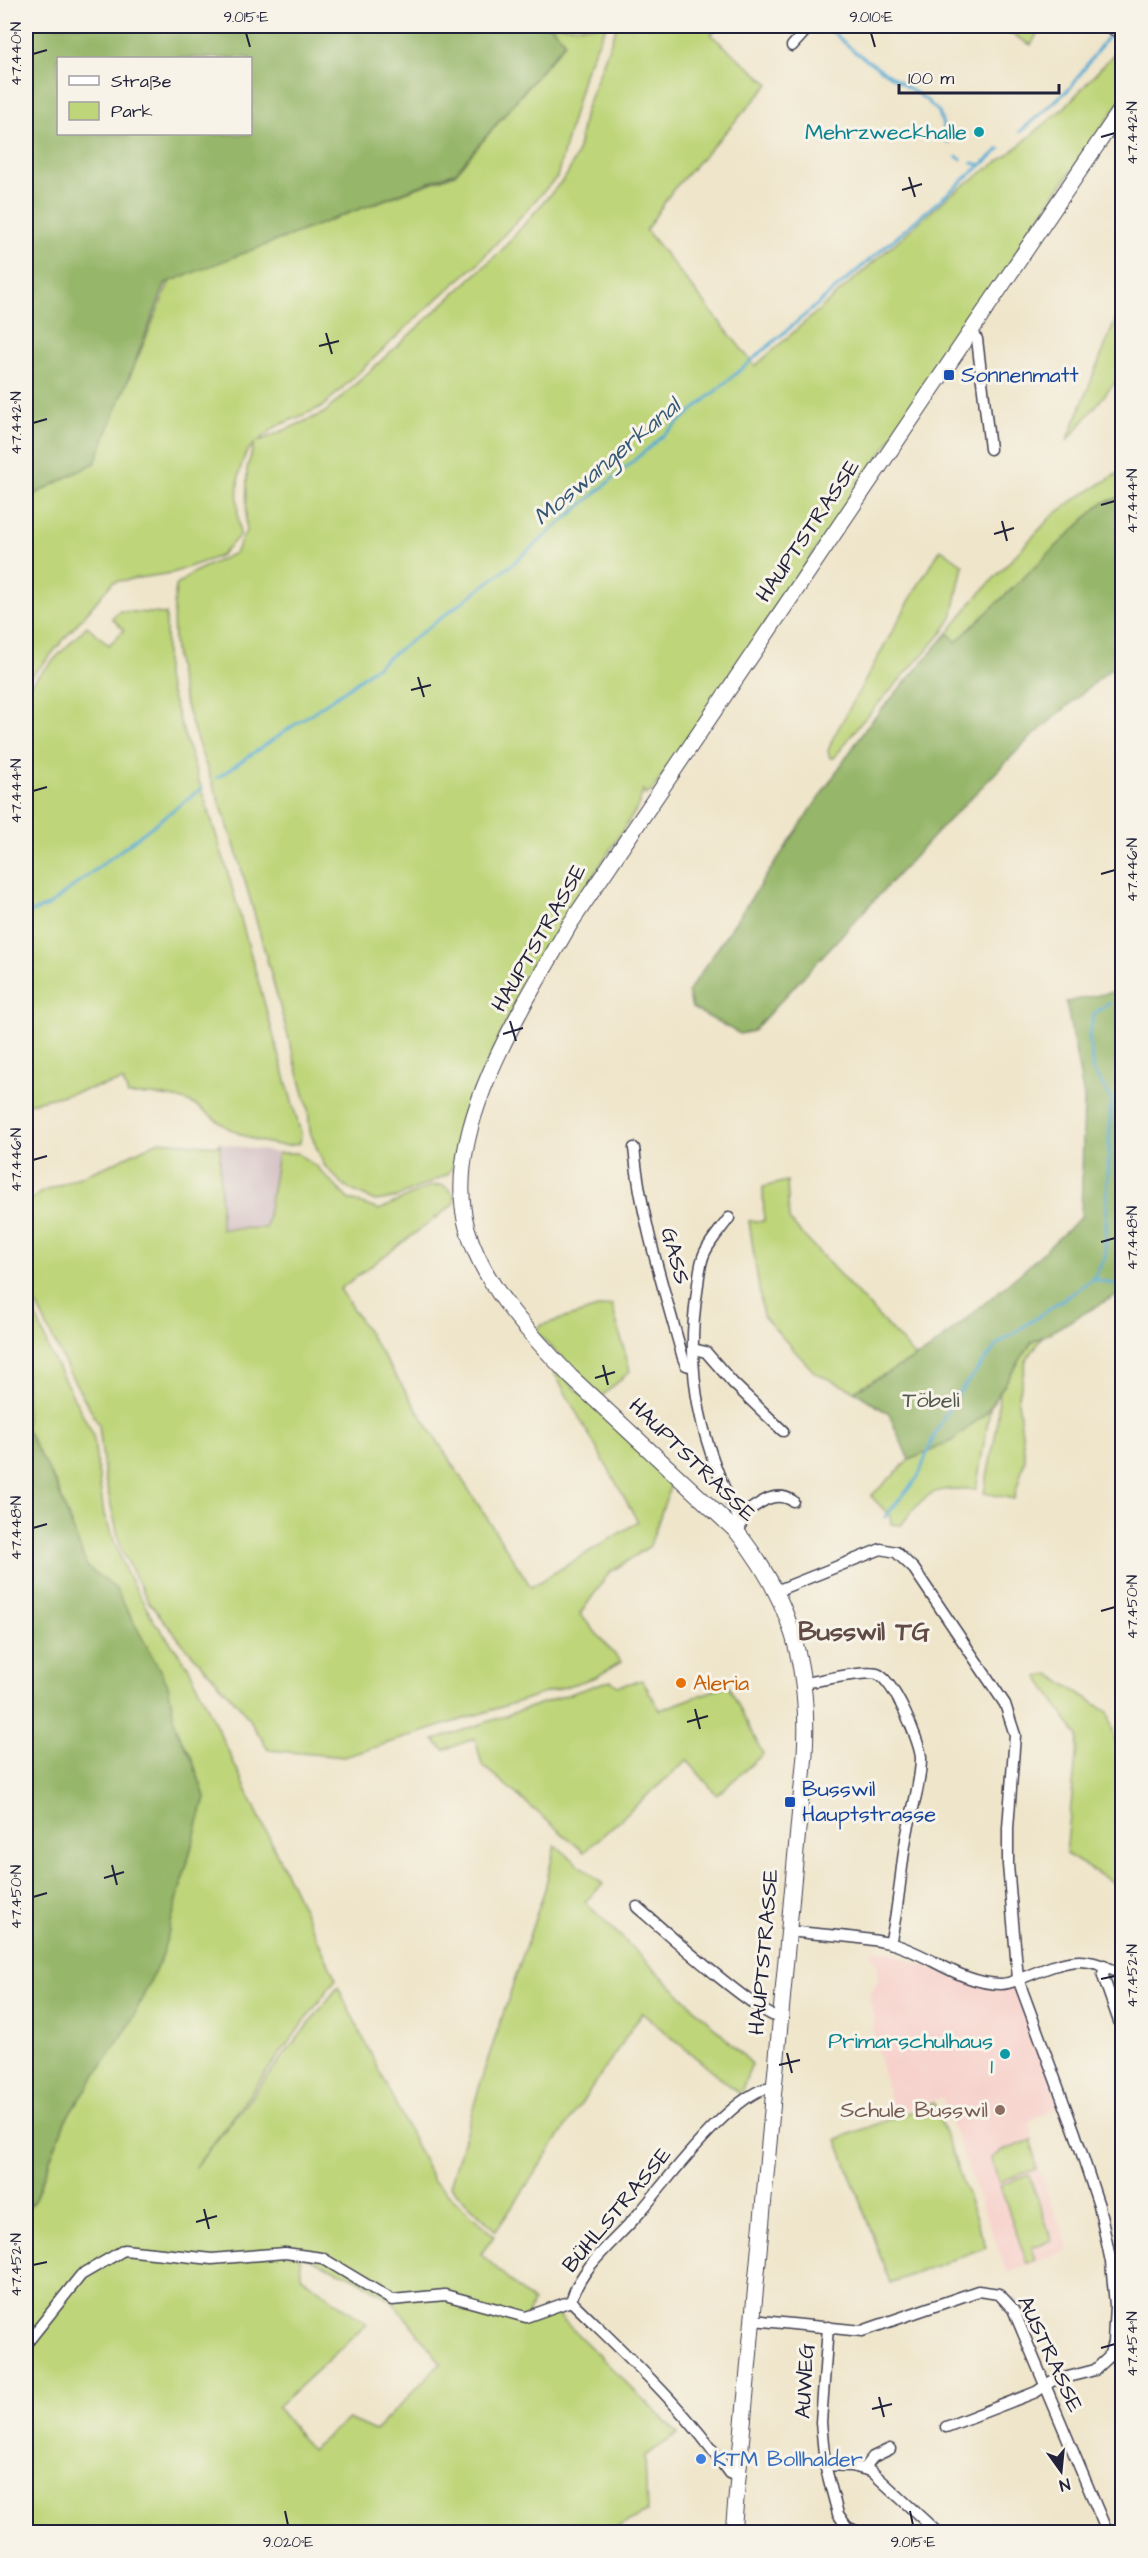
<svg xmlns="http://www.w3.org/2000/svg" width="1148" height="2558" font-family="'Architects Daughter',sans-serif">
  <rect width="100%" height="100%" fill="#f7f3e8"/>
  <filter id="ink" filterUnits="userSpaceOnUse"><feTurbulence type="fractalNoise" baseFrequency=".0167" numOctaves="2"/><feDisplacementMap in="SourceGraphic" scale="12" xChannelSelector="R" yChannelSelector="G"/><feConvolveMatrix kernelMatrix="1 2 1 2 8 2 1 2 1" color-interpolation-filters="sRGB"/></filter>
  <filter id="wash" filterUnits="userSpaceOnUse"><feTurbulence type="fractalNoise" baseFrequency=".008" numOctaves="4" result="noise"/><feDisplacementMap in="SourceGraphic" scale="24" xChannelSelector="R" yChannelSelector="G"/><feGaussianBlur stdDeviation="1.35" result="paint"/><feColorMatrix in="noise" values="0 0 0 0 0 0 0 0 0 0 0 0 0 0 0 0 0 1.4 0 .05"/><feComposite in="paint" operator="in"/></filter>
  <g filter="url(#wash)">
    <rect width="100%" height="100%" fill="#efe5ca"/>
    <polygon fill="#f7d0cb" points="875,1950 888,1952 956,1978 1013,1989 1020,1995 1062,2105 1030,2121 1038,2167 1069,2250 1007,2273 942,2098 893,2114 873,2030 874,2020 869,1996 878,1980 878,1969 871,1951"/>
    <polygon fill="#d2bec2" points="220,1143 278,1153 266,1228 221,1229"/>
    <g fill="#bed579" stroke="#707c5a" stroke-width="1.5" fill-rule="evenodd">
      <path d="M551,26H606L585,71L557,177L477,264L427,308L322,407L277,426L257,442L324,413L502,250L567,175L577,154L585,111L617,26H718L711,35L769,84L672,191L646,230L755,366L950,195L1009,154L1065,107L1121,46L1122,47V99L1035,223L986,299L652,791L645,795L643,790L638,807L556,933L509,1017L462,1118L454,1165L447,1175L395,1198L375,1201L345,1187L324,1165L310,1132L308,1108C284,1023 262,938 237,854C211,767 161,679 176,586L192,573L235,553L246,531L247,469L254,444C233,461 237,511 240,535L220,556L172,573L113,582L42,665L26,680V498L94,463L171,278L455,174L565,43Z"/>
      <polygon points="997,26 1039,26 1041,27 1031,45"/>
      <polygon points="1122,304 1122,374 1067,441"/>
      <polygon points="1122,471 1122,497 1102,503 956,642 948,633 972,602 1052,516 1077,498"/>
      <polygon points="941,549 963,565 952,618 942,633 860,724 834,758 830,758 828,751 833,738 920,582"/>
      <path d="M119,611L166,614V678L226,866L301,1134L300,1143C285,1150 250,1140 234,1131C219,1124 207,1111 191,1103C171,1094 149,1095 128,1095L123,1081L26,1104V688L87,626L109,645L124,630L112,618Z"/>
      <polygon points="159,1141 218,1146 220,1143 221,1229 266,1228 278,1153 297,1153 317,1167 348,1199 379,1210 430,1186 443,1185 455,1195 454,1204 340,1289 531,1587 638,1522 548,1362 672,1481 650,1546 609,1573 580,1614 621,1662 596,1677 344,1757 269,1750 242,1709 183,1644 148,1601 121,1549 105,1479 99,1425 69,1372 26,1283 26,1204 40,1193 107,1166"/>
      <polygon points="787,1181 789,1220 916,1357 854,1391 815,1373 763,1316 749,1221 764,1221 763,1187"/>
      <path d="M26,1287L50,1353L93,1434L104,1515L126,1572L154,1621L188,1666L336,1979L194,2169L338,1987L433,2180L494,2236L481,2254L533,2302L527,2317L552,2309L678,2434L645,2456L647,2512L607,2532H26V2208L34,2201L66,2119L130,2024L162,1956L205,1797L191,1756L177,1732L115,1588L87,1567L56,1484L26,1429ZM300,2255L356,2278L392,2300L441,2363L375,2431L348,2419L311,2450L277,2407L367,2324L301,2276Z"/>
      <polygon points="612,1305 630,1371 601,1397 535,1331 542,1325 601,1307"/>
      <polygon points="1043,1336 1026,1361 1018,1401 1025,1459 1014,1499 984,1493 997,1427 999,1393 1031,1343"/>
      <path d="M991,1404L976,1489C930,1488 929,1490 901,1525L891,1524L890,1516L871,1496L909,1460L935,1449L986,1413Z"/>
      <polygon points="1049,1674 1108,1712 1122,1766 1122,1888 1066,1854 1078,1737 1038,1677"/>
      <polygon points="642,1680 660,1710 728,1685 763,1754 717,1795 687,1760 584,1852 482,1765 475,1738 444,1750 434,1740 602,1683 611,1681 618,1686"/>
      <polygon points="555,1845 603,1884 585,1902 752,2064 740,2094 642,2013 496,2231 450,2186 485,2068 545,1889"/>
      <polygon points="934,2103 986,2247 890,2283 837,2139"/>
      <polygon points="1032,2140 1036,2169 999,2182 991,2158 1005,2150"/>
      <polygon points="1029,2175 1052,2240 1032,2247 1036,2260 1027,2263 1000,2186"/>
    </g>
    <g fill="#96b669" stroke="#5c6c52" stroke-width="1.5" fill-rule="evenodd">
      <path d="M26,26H551L565,42L456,172L166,283L95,463L26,499ZM58,58H250V134H58Z"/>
      <polygon points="1122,497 1122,659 1027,741 940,829 753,1031 740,1034 692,1008 688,992 868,725 948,633 956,642 1102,503"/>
      <polygon points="1122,990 1122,1292 1031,1343 986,1413 952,1441 909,1460 889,1414 854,1391 929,1350 1022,1272 1081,1217 1084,1097 1066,1002"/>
      <polygon points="26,1429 56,1484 87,1567 115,1588 168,1685 177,1732 191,1756 205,1797 162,1956 130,2024 66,2119 34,2201 26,2208"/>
    </g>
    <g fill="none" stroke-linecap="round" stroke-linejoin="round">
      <g stroke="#57abd3" stroke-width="3">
        <polyline points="826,26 855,52 925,99 939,112 948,143"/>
        <polyline points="1020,132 1070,88 1111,32"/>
        <polyline points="957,157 961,159"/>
        <polyline points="972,163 982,165"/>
        <polyline points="217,778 344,691 510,566 1000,149"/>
        <polyline points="26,914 48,906 202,788"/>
        <polyline points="1093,1279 1105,1258 1111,1098 1093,1071 1089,1034 1094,1014 1109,1003"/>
        <polyline points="885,1517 918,1477 933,1438 954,1399 998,1344 1093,1279 1122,1286"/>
      </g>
    </g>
  </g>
  <g filter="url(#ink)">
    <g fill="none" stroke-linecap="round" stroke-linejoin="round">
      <defs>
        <g id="street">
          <polyline points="1107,26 1122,34"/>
          <polyline points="792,46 810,26"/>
          <polyline points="970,332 977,339 990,449"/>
          <path d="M634,1148C641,1220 664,1289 683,1358L686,1365L693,1367"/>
          <path d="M729,1218C721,1229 711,1240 705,1252C699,1264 699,1279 697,1292C684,1377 702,1448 741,1523L740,1529L737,1532"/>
          <polyline points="693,1349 706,1352 733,1383 783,1431"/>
          <path d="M738,1518C755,1507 773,1488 793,1501"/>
          <polyline points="776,1591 881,1549 896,1552 914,1569 1005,1704 1015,1735 1008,1828 1008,1865 1018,1979 1075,2133 1099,2206 1111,2262 1115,2305 1113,2342 1109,2357 1095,2370 1052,2381 1036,2392 946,2427"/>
          <path d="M804,1683C819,1681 865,1670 877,1674C893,1679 920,1741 921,1758C921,1784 911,1812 906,1839C900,1873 899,1909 890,1943"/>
          <path d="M637,1907C659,1926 760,2017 781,2018"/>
          <path d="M789,1931C822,1935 857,1936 889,1943C927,1952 960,1984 1001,1984C1010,1984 1019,1979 1027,1976C1067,1960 1084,1953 1122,1975"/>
          <polyline points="1104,1965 1103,1976 1122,2030"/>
          <polyline points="753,2320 862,2331 978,2291 999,2294 1013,2309 1107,2532"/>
          <polyline points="828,2327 821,2422 825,2465 838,2514 847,2527 858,2532"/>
          <polyline points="26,2344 81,2275 124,2250 212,2259 285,2253 322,2258 392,2300 445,2295 526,2317 571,2301"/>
          <polyline points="825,2465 851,2466 871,2471 937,2532"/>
          <polyline points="864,2468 873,2457 890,2449"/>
          <path d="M738,2477L729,2473C685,2408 627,2356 571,2301C582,2264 617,2240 641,2211C666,2182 736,2087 774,2087"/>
        </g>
        <path id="secondary" d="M733,2532L805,1754C810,1668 791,1599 737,1532L571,1377C531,1335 483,1286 467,1228C440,1131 524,1005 570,924L1122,108"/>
      </defs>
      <use href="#street" stroke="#413f50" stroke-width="13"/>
      <use href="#secondary" stroke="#413f50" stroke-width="17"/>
      <use href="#street" stroke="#fff" stroke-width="10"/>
      <use href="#secondary" stroke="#fff" stroke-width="15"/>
    </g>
  </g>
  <path fill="none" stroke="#22223b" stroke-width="2" d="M246,33L250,47M871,33L875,47M33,54L47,50M1101,137L1115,133M909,177L915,197M902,190L922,184M326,333L332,354M319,346L339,341M33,423L47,419M1101,505L1115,501M1002,521L1007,541M994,534L1014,528M418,677L424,697M411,690L431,685M33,791L47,787M1101,874L1115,870M510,1021L516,1041M503,1034L523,1028M33,1160L47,1156M1101,1242L1115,1238M603,1365L608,1385M595,1378L615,1372M33,1528L47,1524M1101,1611L1115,1607M695,1709L700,1729M687,1722L708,1716M112,1865L117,1885M104,1878L124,1872M33,1897L47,1893M1101,1979L1115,1976M787,2053L792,2073M779,2065L800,2060M204,2209L209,2229M196,2222L217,2216M33,2265L47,2262M1101,2348L1115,2344M879,2397L884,2417M872,2409L892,2404M285,2511L288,2525M910,2511L913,2525"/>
  <g fill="#0f9aa8" stroke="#f7f3e8" stroke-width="2">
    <circle cx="979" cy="132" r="6"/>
    <circle cx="1005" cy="2054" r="6"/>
  </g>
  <g fill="#1a4fb4" stroke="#f7f3e8" stroke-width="2">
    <rect x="943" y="369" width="12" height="12" rx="3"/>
    <rect x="784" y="1796" width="12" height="12" rx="3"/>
  </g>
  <circle fill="#e8710a" stroke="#f7f3e8" stroke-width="2" cx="681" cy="1683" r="6"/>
  <circle fill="#8d6e63" stroke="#f7f3e8" stroke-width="2" cx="1000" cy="2110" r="6"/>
  <circle fill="#3f7fe0" stroke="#f7f3e8" stroke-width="2" cx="701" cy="2459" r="6"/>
  <g text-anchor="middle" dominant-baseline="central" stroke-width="6" stroke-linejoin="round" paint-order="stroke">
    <g font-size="22" fill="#0d838f" stroke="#f7f3e8" text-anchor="end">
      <text x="967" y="132">Mehrzweckhalle</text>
      <text x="993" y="2041">Primarschulhaus<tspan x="993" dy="25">1</tspan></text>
    </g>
    <g font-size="22" fill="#164399" stroke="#f7f3e8" text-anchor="start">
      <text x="961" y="375">Sonnenmatt</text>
      <text x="802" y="1789">Busswil<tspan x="802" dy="25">Hauptstrasse</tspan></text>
    </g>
    <g font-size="22" fill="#22223b" stroke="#f7f3e8">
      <text transform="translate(808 531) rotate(-56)">HAUPTSTRASSE</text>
      <text transform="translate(539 938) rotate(-60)">HAUPTSTRASSE</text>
      <text transform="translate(675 1256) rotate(75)">GASS</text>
      <text transform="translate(692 1460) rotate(44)">HAUPTSTRASSE</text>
      <text transform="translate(764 1952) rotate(-85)">HAUPTSTRASSE</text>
      <text transform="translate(617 2210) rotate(-50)">BÜHLSTRASSE</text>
      <text transform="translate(1050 2354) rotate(65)">AUSTRASSE</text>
      <text transform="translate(805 2381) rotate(-87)">AUWEG</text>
    </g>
    <g font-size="22" fill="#51584e" stroke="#f7f3e8">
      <text x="931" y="1400">Töbeli</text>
    </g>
    <g font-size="22" fill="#c56008" stroke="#f7f3e8" text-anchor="start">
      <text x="693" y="1683">Aleria</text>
    </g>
    <g font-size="22" fill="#785e54" stroke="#f7f3e8" text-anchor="end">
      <text x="988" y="2110">Schule Busswil</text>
    </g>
    <g font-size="22" fill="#366cbe" stroke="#f7f3e8" text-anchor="start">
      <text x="713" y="2459">KTM Bollhalder</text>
    </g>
    <g font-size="24" font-style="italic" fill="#375978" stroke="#f7f3e8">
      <text transform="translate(607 462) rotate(-40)">Moswangerkanal</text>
    </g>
    <g font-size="26" font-weight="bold" fill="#604b47" stroke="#f7f3e8">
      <text x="864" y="1632">Busswil TG</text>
    </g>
  </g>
  <rect width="1148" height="2558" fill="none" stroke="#f7f3e8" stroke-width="66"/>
  <rect x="57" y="57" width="195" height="78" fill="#f7f3e8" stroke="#a29fa3" stroke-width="1.5"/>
  <rect x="69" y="76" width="30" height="9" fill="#ffffff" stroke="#a29fa3" stroke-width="1.5"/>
  <text x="111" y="87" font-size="18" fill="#22223b">Straße</text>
  <rect x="69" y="102" width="30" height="18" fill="#bed579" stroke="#a29fa3" stroke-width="1.5"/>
  <text x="111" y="117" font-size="18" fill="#22223b">Park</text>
  <g transform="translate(1061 2471) rotate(165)" stroke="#f7f3e8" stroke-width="4.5" paint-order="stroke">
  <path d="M0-4.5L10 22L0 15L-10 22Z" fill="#22223b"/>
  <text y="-9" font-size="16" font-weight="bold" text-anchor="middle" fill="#22223b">N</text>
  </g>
  <path d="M899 84v9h160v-9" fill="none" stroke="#22223b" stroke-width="3"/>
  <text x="908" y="84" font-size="18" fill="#22223b" stroke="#f7f3e8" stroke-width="4.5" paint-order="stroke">100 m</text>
  <rect x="33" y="33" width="1082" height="2492" fill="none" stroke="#22223b" stroke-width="2"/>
  <g font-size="15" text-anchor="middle" fill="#22223b">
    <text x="246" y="22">9.015°E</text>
    <text x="871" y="22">9.010°E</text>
    <text transform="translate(16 54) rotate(-90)" y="5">47.440°N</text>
    <text transform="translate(1132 133) rotate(-90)" y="5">47.442°N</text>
    <text transform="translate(16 423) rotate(-90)" y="5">47.442°N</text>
    <text transform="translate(1132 501) rotate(-90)" y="5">47.444°N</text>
    <text transform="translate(16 791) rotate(-90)" y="5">47.444°N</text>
    <text transform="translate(1132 870) rotate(-90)" y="5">47.446°N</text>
    <text transform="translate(16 1160) rotate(-90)" y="5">47.446°N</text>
    <text transform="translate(1132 1238) rotate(-90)" y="5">47.448°N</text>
    <text transform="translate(16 1528) rotate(-90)" y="5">47.448°N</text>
    <text transform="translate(1132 1607) rotate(-90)" y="5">47.450°N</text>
    <text transform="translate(16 1897) rotate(-90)" y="5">47.450°N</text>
    <text transform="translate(1132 1976) rotate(-90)" y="5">47.452°N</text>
    <text transform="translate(16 2265) rotate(-90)" y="5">47.452°N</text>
    <text transform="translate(1132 2344) rotate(-90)" y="5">47.454°N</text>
    <text x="288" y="2547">9.020°E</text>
    <text x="913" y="2547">9.015°E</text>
  </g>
</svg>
